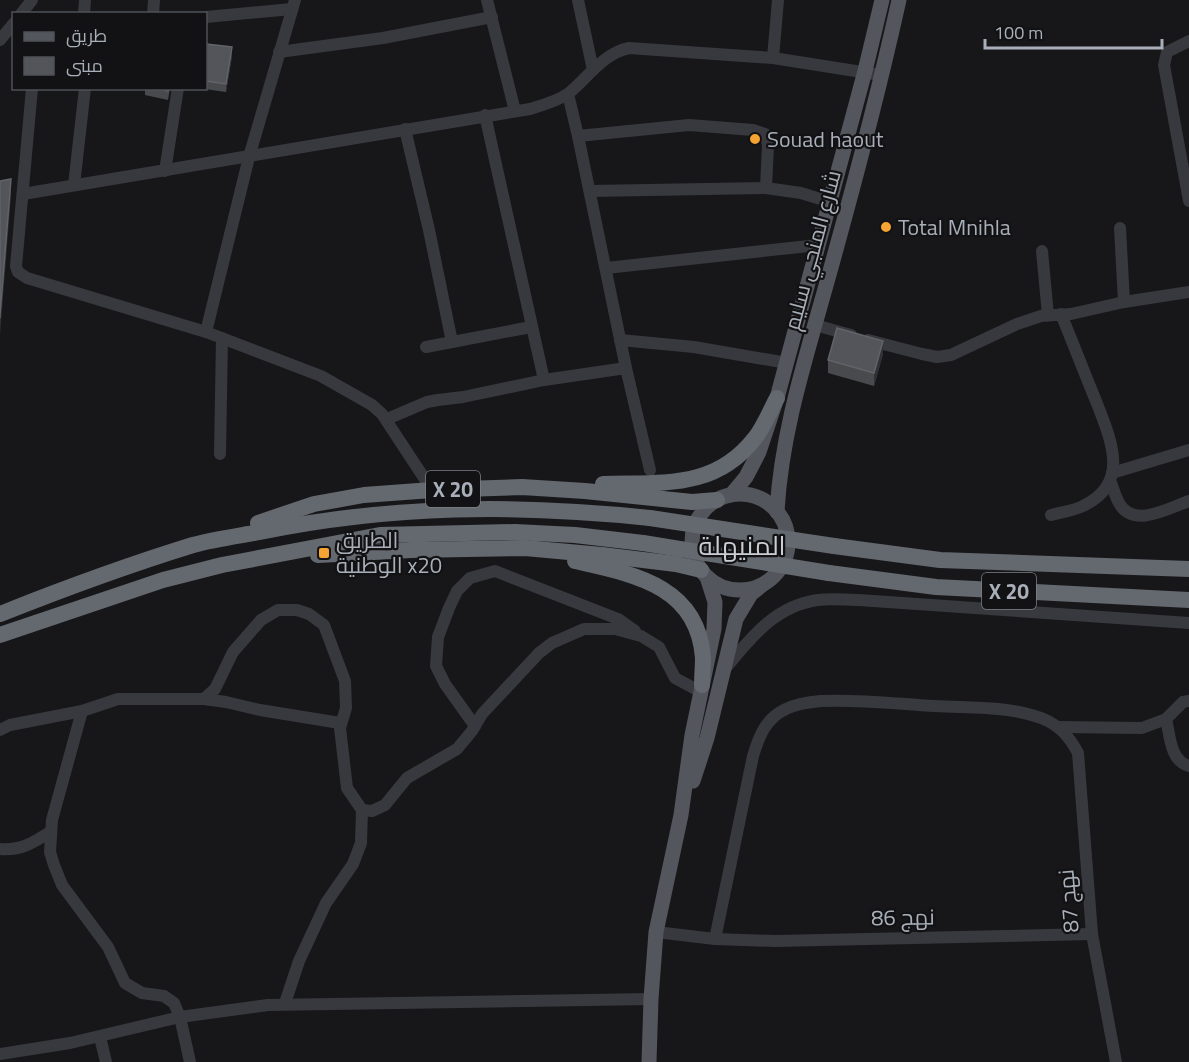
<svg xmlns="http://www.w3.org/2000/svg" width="1189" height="1062" font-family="'Titillium Web',Cairo,sans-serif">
  <rect width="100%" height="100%" fill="#171719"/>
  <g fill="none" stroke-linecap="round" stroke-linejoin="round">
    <g stroke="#38393e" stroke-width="12">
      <polyline points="487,0 515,111"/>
      <polyline points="578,0 593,70"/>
      <polyline points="21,14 32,0"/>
      <polyline points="84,14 85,0"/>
      <polyline points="153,14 154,0"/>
      <polyline points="206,17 292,9"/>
      <polyline points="0,40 14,23"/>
      <polyline points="1189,41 1167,52 1164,65 1189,201"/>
      <polyline points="279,52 383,38 492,17"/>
      <polyline points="773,58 778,0"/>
      <polyline points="32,88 16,266 18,272 27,278 206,332 321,376 372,405 382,414 432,490"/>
      <polyline points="568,94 578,136 626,368 650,470"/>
      <polyline points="485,115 544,380"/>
      <polyline points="405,129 429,230 452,342"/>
      <polyline points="578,136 689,125 753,130 765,134 768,145 766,188"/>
      <polyline points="165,171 178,88"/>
      <polyline points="74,185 85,88"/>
      <polyline points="590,191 766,188 801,193 830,202"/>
      <path d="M23,194L530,109C543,105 558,101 569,93C588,77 604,53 629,48L773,58L881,75"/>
      <polyline points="1120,228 1124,302"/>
      <polyline points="1042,251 1048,315"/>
      <polyline points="606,268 818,245"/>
      <polyline points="815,325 851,335"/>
      <polyline points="206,332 249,157 295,0"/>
      <polyline points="620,340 694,347 787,363"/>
      <polyline points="868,340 922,354 937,357 951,355 1017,324 1041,316 1071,314 1124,302 1189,292"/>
      <polyline points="426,347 531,327"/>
      <polyline points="387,419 427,402 438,400 463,397 544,380 626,368"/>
      <polyline points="220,454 222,338"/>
      <polyline points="1112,473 1189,450"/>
      <path d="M1110,480C1113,487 1115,496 1119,503C1133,529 1169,508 1189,501"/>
      <path d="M1051,515C1061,512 1073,511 1083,506C1132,483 1110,438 1096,401C1084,372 1073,343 1061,314"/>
      <path d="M724,670C750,639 774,606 818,600C831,598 846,600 859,600L1189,623"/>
      <polyline points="204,699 215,689 233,652 261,620 278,610 297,610 309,614 324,625 345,681 346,708 340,728 347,788 362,810 361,843 353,864 326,903 299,961 285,1003"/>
      <polyline points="82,711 52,820 50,852 54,865 62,885 108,947 125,983 142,993 164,996 174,1003 180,1017 190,1062"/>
      <path d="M1166,719C1170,735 1170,761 1189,766"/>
      <polyline points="475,726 445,684 436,666 438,637 449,608 457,591 470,578 495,571 618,619 635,631"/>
      <polyline points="1058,727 1142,728 1166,719 1183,702 1189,701"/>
      <polyline points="0,730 10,725 82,711 118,699 204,699 226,702 260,710 340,723"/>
      <polyline points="362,810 372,811 385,805 407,778 457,749 472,731 482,714 539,653 552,643 584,629 615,629 641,636 659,647 675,678 701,692"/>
      <path d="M0,849C20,851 33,843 50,832"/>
      <polyline points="656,932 715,939 775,941 1092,934"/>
      <path d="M715,939L753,756C759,736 766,718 786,709C796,704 810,702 821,701C859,699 898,704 935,706C967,708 1004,706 1035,716C1056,722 1068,734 1078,753L1092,934L1116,1062"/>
      <polyline points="100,1037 106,1062"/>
      <polyline points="0,1054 70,1043 180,1017 268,1005 651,999"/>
    </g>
    <g stroke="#54565d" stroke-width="15">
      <circle cx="740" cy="542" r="48"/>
      <polyline points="731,495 746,477 759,452 777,398 865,71 882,0"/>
      <path d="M777,512C781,434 806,357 827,282C853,189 878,95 899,0"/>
      <polyline points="693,781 707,738 736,619 751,594 761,586"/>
      <polyline points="649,1062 651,999 656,932 681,815 692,735 714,629 715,602 707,577"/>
    </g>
    <g stroke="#64686f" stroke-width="16">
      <path d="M603,484C662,482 715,490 755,438C764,427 770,411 777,398"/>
      <polyline points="258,523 314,504 364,495 432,490 522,487 585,491 692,502 717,500"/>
      <polyline points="834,546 940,560 1189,569"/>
      <polyline points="318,555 411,550 525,548 602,555 676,564 701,570"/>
      <path d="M575,561C632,574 698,585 703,658C703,667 702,676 702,685"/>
      <polyline points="829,573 936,587 1189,600"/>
      <path d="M0,614C63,589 128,565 193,545C215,539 238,536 260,532C393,505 516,504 650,518"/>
      <polyline points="0,635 163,580 222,565 380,535 515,532 575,535 643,543"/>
    </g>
    <g stroke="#64686f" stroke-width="16">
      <polyline points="650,518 834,546"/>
      <polyline points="643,543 829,573"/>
    </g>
  </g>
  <g fill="#484a4e">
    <polygon points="206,44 232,56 226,92 197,88 206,88"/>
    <polygon points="145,88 170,88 168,100 145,95"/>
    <polygon points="883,354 874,386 828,373 828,360"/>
  </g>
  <g fill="#303134">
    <polygon points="232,47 232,56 226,92 226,84"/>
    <polygon points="11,179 11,196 0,335 0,315"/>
    <polygon points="883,341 883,354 874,386 874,373"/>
  </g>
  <g fill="#53555a" stroke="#606368" stroke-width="1.5">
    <polygon points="206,44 232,47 226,84 206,81"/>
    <polygon points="155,88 168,88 168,91"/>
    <polygon points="11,179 0,315 0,318 0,181"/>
    <polygon points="837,328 883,341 874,373 828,360"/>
  </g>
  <g fill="#f5a333" stroke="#121214" stroke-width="2">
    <circle cx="755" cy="139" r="6"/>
    <circle cx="886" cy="227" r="6"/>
    <rect x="318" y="547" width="12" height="12" rx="3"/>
  </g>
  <g text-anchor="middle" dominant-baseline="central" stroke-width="4.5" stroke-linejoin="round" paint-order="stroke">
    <g fill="#121214" stroke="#7c8088" stroke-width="1.5">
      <rect x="426" y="471" width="54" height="36" rx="4.5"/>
      <rect x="982" y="573" width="54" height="36" rx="4.5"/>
    </g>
    <g font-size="21" font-weight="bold" fill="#a9afb9">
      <text x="453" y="489">X 20</text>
      <text x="1009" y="591">X 20</text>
    </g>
    <g font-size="22" fill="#a9afb9" stroke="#121214" text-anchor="start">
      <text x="767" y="139">Souad haout</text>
      <text x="898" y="227">Total Mnihla</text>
      <text x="336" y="540">الطريق<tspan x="336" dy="25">الوطنية x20</tspan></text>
    </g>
    <g font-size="22" fill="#a9afb9" stroke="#121214">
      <text transform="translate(812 250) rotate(-75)">شارع المنجي سليم</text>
      <text transform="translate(1068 901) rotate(-95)">نهج 87</text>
      <text transform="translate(903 917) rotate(-1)">نهج 86</text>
    </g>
    <g font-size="26" fill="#caced5" stroke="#121214">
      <text x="742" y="545">المنيهلة</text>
    </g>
  </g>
  <rect x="12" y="12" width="195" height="78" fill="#121214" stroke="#4e5156" stroke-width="1.5"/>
  <rect x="24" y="32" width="30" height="9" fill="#54565d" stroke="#4e5156" stroke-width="1.5"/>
  <text x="66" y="42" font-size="18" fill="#a9afb9">طريق</text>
  <rect x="24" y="57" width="30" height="18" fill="#53555a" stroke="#4e5156" stroke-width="1.5"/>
  <text x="66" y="72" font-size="18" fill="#a9afb9">مبنى</text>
  <path d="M985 39v9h177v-9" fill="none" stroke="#a9afb9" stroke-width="3"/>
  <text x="994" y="39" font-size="18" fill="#a9afb9" stroke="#121214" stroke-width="4.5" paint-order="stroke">100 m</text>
</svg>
